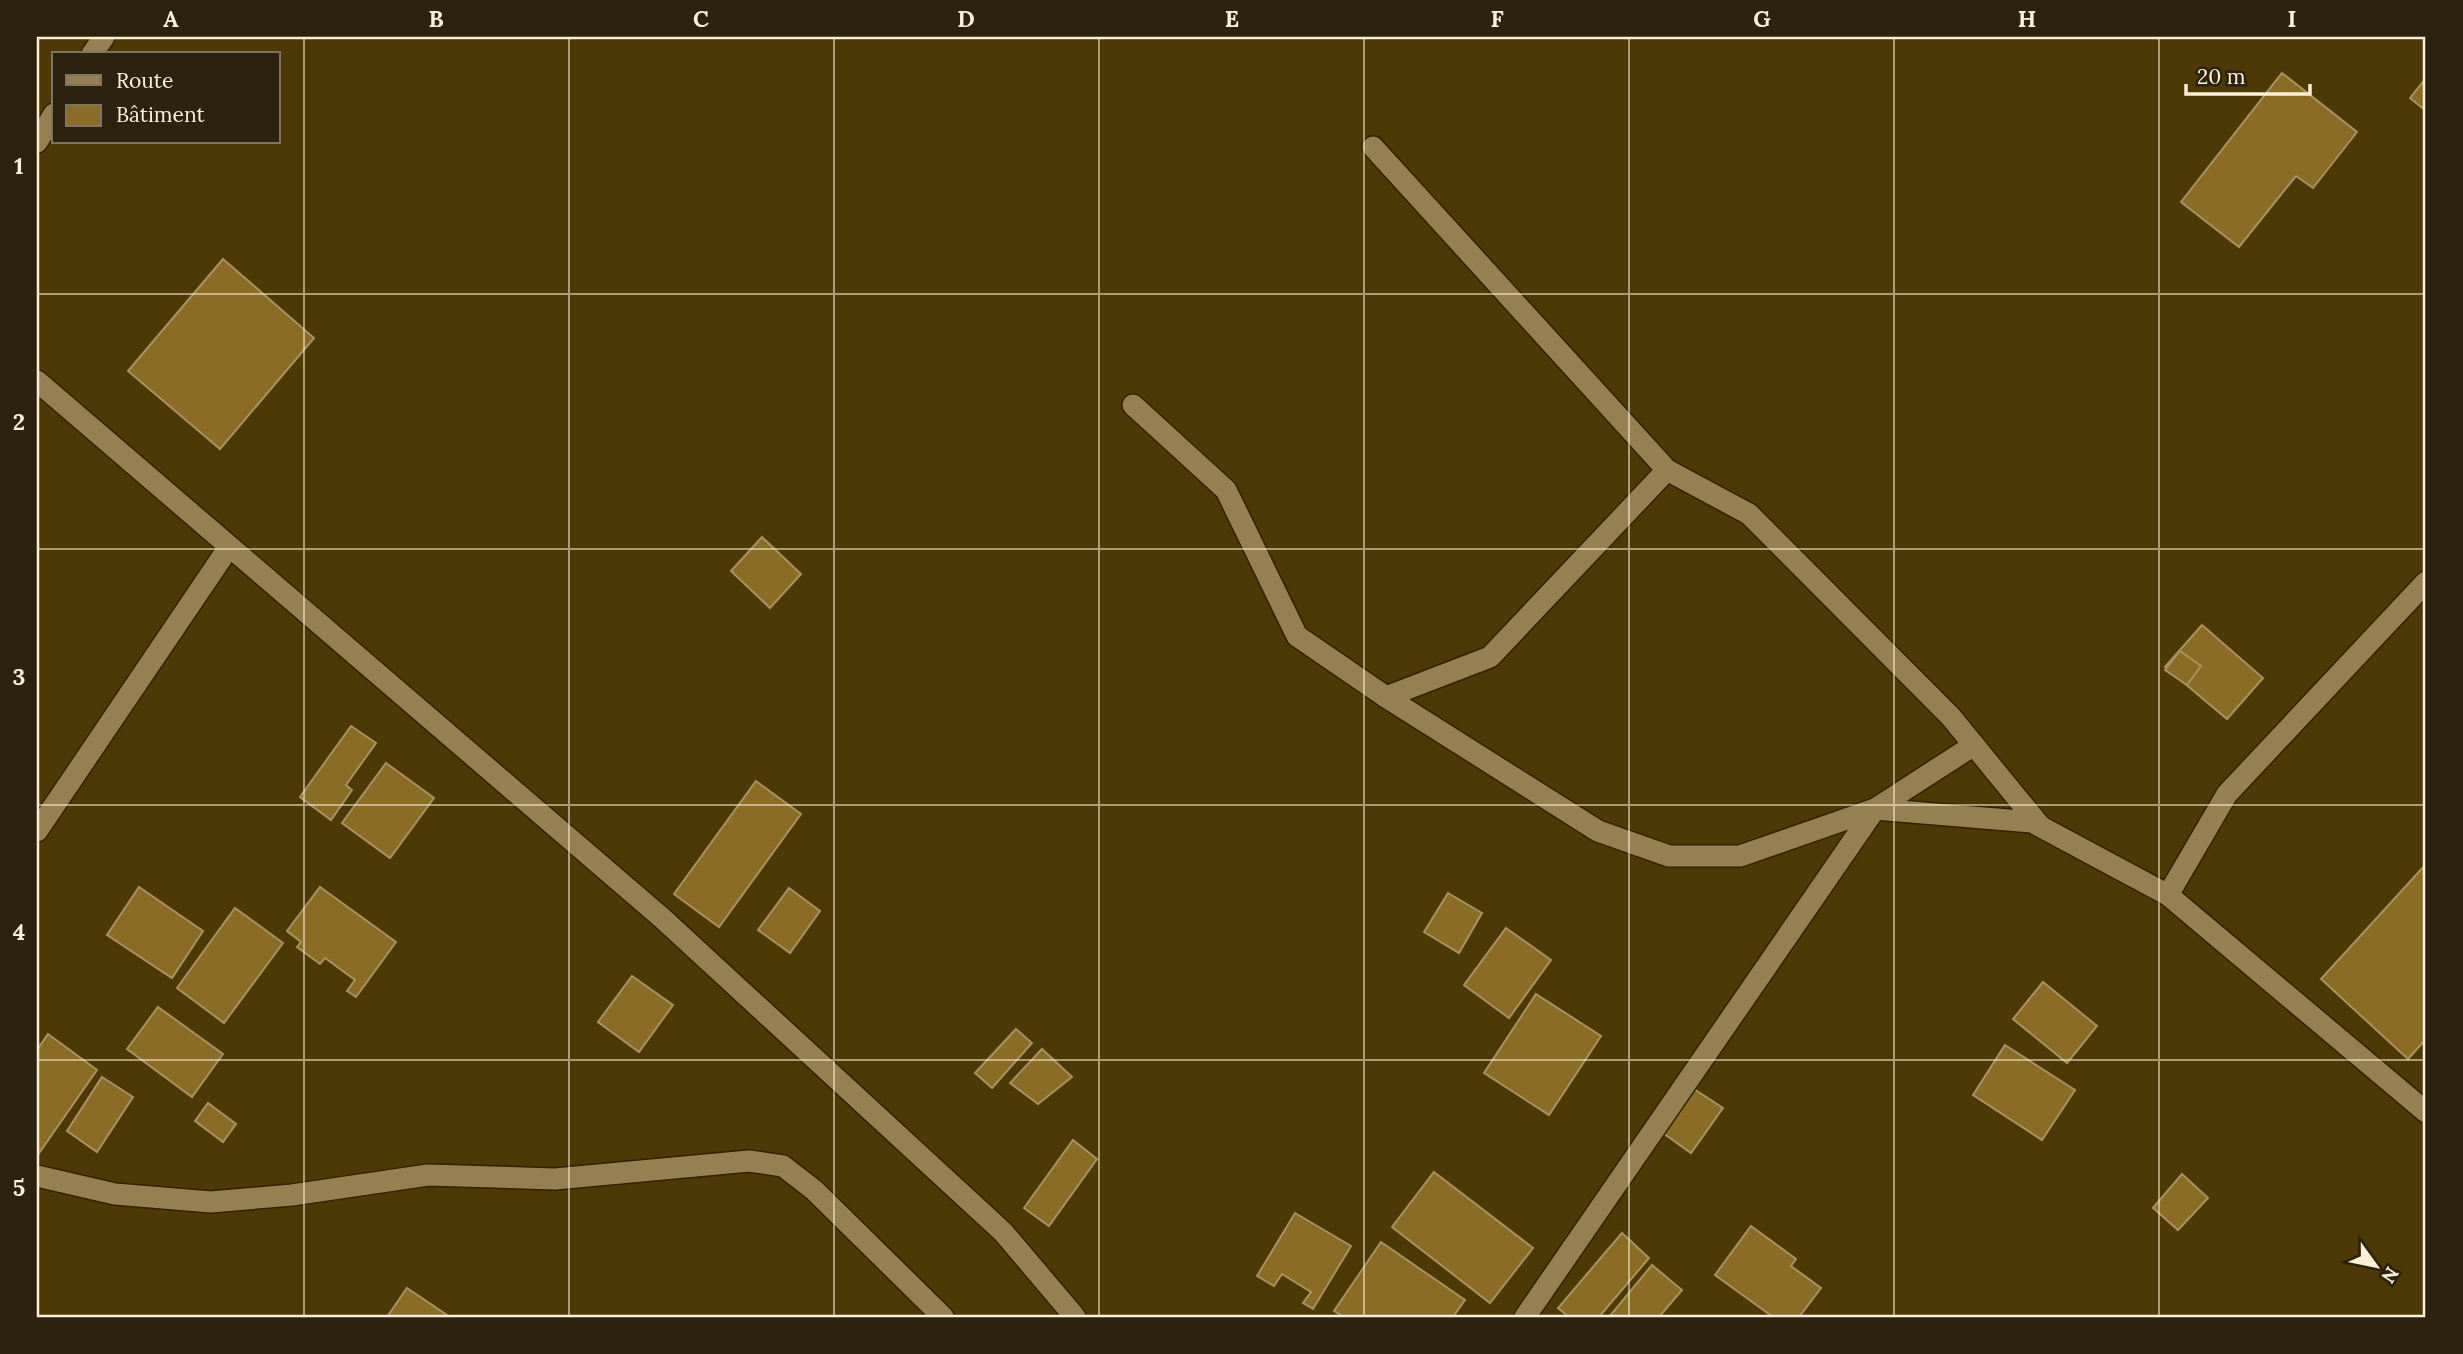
<svg xmlns="http://www.w3.org/2000/svg" width="2463" height="1354" font-family="Lora,serif">
  <rect width="100%" height="100%" fill="#4d3906"/>
  <g fill="#8b6c25" stroke="#a89163" stroke-width="2">
    <polygon points="2282,73 2357,132 2313,188 2296,176 2239,247 2181,202"/>
    <polygon points="2426,78 2426,111 2410,98"/>
    <polygon points="223,259 314,338 220,449 128,371"/>
    <polygon points="762,537 801,574 770,608 731,571"/>
    <polygon points="2202,625 2263,678 2227,719 2165,667"/>
    <polygon points="2180,651 2201,666 2187,685 2165,670"/>
    <polygon points="351,726 376,743 346,785 352,790 331,820 300,797"/>
    <polygon points="386,763 434,798 390,858 342,823"/>
    <polygon points="756,781 801,814 719,927 674,894"/>
    <polygon points="2426,864 2426,1039 2408,1059 2321,979"/>
    <polygon points="139,887 203,931 172,978 107,935"/>
    <polygon points="320,887 396,942 356,997 347,991 355,980 325,958 320,964 297,947 301,942 287,931"/>
    <polygon points="789,888 820,911 790,953 758,930"/>
    <polygon points="1448,893 1482,913 1459,953 1424,932"/>
    <polygon points="235,908 283,943 224,1023 177,988"/>
    <polygon points="1506,928 1551,960 1509,1018 1464,985"/>
    <polygon points="632,976 673,1005 639,1052 598,1022"/>
    <polygon points="2043,982 2097,1026 2067,1063 2013,1019"/>
    <polygon points="1536,994 1601,1036 1549,1115 1484,1073"/>
    <polygon points="158,1007 223,1054 192,1097 127,1049"/>
    <polygon points="1016,1029 1032,1043 992,1088 975,1073"/>
    <polygon points="48,1034 97,1070 37,1156 37,1050"/>
    <polygon points="2005,1045 2075,1090 2042,1140 1973,1095"/>
    <polygon points="1042,1049 1072,1077 1038,1104 1010,1083"/>
    <polygon points="102,1077 133,1097 97,1152 67,1131"/>
    <polygon points="1694,1089 1723,1108 1691,1153 1663,1133"/>
    <polygon points="208,1103 236,1124 223,1142 195,1121"/>
    <polygon points="1073,1140 1097,1159 1049,1226 1024,1208"/>
    <polygon points="1434,1172 1533,1248 1490,1303 1392,1227"/>
    <polygon points="2182,1174 2208,1198 2178,1230 2153,1208"/>
    <polygon points="1295,1213 1351,1246 1313,1309 1303,1303 1311,1292 1282,1274 1274,1286 1257,1276"/>
    <polygon points="1751,1226 1796,1259 1791,1266 1821,1288 1799,1317 1773,1317 1715,1275"/>
    <polygon points="1622,1233 1649,1258 1599,1317 1569,1317 1558,1308"/>
    <polygon points="1381,1242 1465,1300 1453,1317 1344,1317 1334,1311"/>
    <polygon points="1652,1265 1682,1290 1659,1317 1609,1317"/>
    <polygon points="407,1288 450,1317 387,1317"/>
  </g>
  <g fill="none" stroke-linecap="round" stroke-linejoin="round">
    <defs>
      <g id="street">
        <polyline points="92,54 104,37"/>
        <polyline points="37,142 54,114"/>
        <polyline points="1373,147 1667,470 1749,514 1951,717 2040,826"/>
        <polyline points="37,381 662,918 1003,1232 1075,1317"/>
        <polyline points="1133,405 1226,490 1297,636 1386,697 1490,657 1667,470"/>
        <polyline points="1386,697 1598,831 1669,856 1740,856 1875,809 2032,822 2168,895 2426,1112"/>
        <polyline points="37,831 229,547"/>
        <polyline points="2168,895 2227,794 2426,582"/>
        <polyline points="37,1176 115,1194 211,1202 292,1195 428,1175 555,1179 749,1161 783,1166 814,1190 943,1317"/>
        <polyline points="1525,1317 1875,809 1974,745"/>
      </g>
    </defs>
    <use href="#street" stroke="#302100" stroke-width="24"/>
    <use href="#street" stroke="#968052" stroke-width="21"/>
  </g>
  <path fill="none" stroke="#fcf0d8" stroke-width="2" stroke-opacity="0.55" d="M304,37V1317M569,37V1317M834,37V1317M1099,37V1317M1364,37V1317M1629,37V1317M1894,37V1317M2159,37V1317M37,294H2426M37,549H2426M37,805H2426M37,1060H2426"/>
  <rect width="2463" height="1354" fill="none" stroke="#2b220f" stroke-width="77"/>
  <rect x="52" y="52" width="228" height="91" fill="#2b220f" stroke="#7f745f" stroke-width="2"/>
  <rect x="66" y="75" width="35" height="10" fill="#968052" stroke="#7f745f" stroke-width="2"/>
  <text x="116" y="88" font-size="21" fill="#fcf0d8">Route</text>
  <rect x="66" y="105" width="35" height="21" fill="#8b6c25" stroke="#7f745f" stroke-width="2"/>
  <text x="116" y="122" font-size="21" fill="#fcf0d8">Bâtiment</text>
  <g transform="translate(2376 1266) rotate(123)" stroke="#2b220f" stroke-width="5" paint-order="stroke">
  <path d="M0-5L12 26L0 18L-12 26Z" fill="#fcf0d8"/>
  <text y="-10" font-size="19" font-weight="bold" text-anchor="middle" fill="#fcf0d8">N</text>
  </g>
  <path d="M2186 84v10h124v-10" fill="none" stroke="#fcf0d8" stroke-width="3.5"/>
  <text x="2197" y="84" font-size="21" fill="#fcf0d8" stroke="#2b220f" stroke-width="5" paint-order="stroke">20 m</text>
  <rect x="38" y="38" width="2386" height="1278" fill="none" stroke="#fcf0d8" stroke-width="2.5"/>
  <g font-size="23" text-anchor="middle" font-weight="bold" fill="#fcf0d8">
    <text x="171" y="27">A</text>
    <text x="436" y="27">B</text>
    <text x="701" y="27">C</text>
    <text x="966" y="27">D</text>
    <text x="1232" y="27">E</text>
    <text x="1497" y="27">F</text>
    <text x="1762" y="27">G</text>
    <text x="2027" y="27">H</text>
    <text x="2292" y="27">I</text>
    <text x="19" y="174">1</text>
    <text x="19" y="430">2</text>
    <text x="19" y="685">3</text>
    <text x="19" y="940">4</text>
    <text x="19" y="1196">5</text>
  </g>
</svg>
